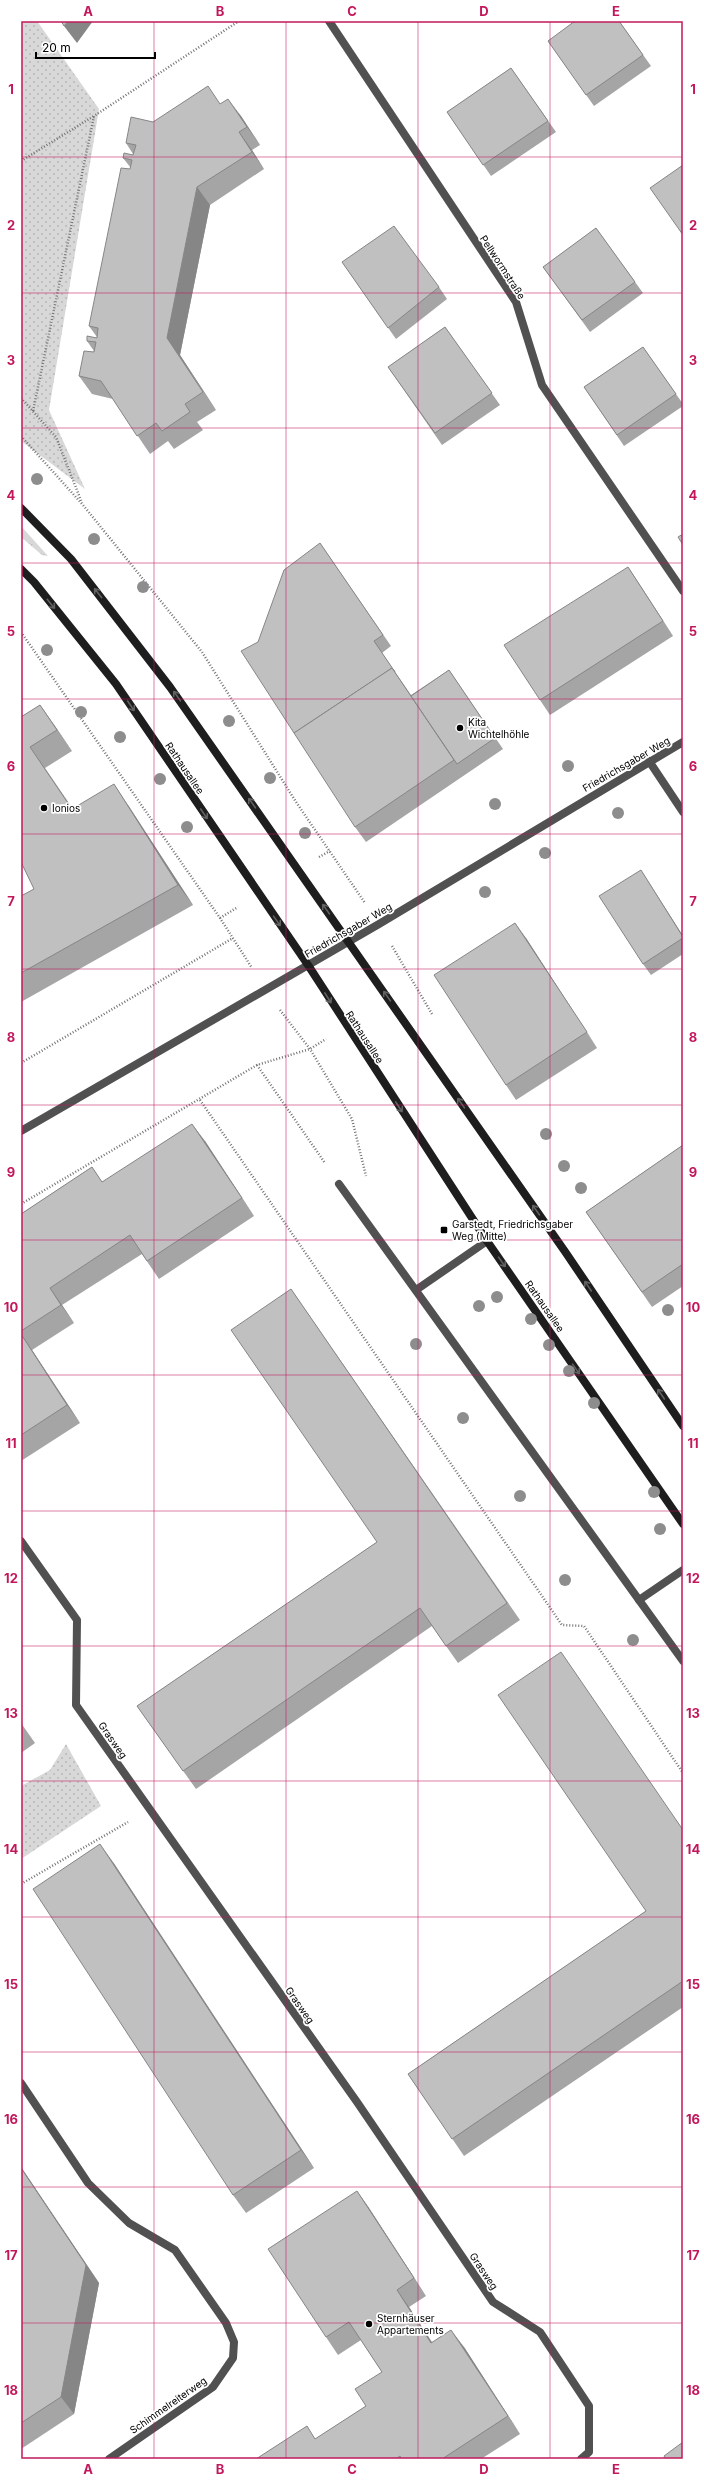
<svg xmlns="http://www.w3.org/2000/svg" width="704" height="2480" font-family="Inter,sans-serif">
  <defs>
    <pattern id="grass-tufts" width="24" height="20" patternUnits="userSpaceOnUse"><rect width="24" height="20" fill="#d8d8d8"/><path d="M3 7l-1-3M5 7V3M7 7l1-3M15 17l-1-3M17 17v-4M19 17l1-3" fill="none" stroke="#b8b8b8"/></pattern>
    <pattern id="park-dots" width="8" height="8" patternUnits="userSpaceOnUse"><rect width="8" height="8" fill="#d8d8d8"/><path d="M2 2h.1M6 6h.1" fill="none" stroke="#b8b8b8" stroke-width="1.8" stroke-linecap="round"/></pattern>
  </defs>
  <rect width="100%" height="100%" fill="#fff"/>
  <polygon fill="url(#grass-tufts)" points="21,526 48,556 42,555 21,537"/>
  <g fill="url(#park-dots)">
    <polygon points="21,21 37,21 99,109 49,410 85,489 21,441"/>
    <polygon points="66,1744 101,1806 21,1859 21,1786 50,1770"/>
  </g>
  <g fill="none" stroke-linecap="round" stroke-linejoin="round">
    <g stroke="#737373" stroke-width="2.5" stroke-dasharray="1 2" stroke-linecap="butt">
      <polyline points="21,161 94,116"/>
      <polyline points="21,398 56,437 82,503"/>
      <polyline points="33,411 94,116 239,21"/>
      <polyline points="21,436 83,505 202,652 296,802 365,903"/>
      <polyline points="21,632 220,918 252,968"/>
      <polyline points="319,857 330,851"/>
      <polyline points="220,918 238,907"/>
      <polyline points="392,946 432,1014"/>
      <polyline points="280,1010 310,1049 352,1119 366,1176"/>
      <polyline points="21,1063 233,938"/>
      <polyline points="257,1065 325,1163"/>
      <polyline points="200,1100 562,1625 584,1626 683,1773"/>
      <polyline points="21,1204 257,1065 310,1049 326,1039"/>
      <polyline points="21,1884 128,1822"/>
    </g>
    <g stroke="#515151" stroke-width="8">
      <polyline points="339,1184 683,1661"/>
      <polyline points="416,1290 487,1241"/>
      <polyline points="639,1600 683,1570"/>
    </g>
    <g stroke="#515151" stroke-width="8">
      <polyline points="329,21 516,302 542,385 683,591"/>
      <polyline points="649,761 683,812"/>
      <polyline points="21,1131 379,924 683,742"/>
      <polyline points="21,1541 77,1620 76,1705 357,2102 493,2302 540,2332 589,2406 589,2452 581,2459"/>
      <polyline points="21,2083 88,2183 129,2223 175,2250 226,2323 234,2342 233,2358 213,2387 109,2459"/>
    </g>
    <g stroke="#1e1e1e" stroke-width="8">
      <polyline points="21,508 71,559 170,687 566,1253 683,1426"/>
      <polyline points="21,569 34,582 116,684 308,965 487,1241 683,1524"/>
    </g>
  </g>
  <g fill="#8d8d8d">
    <circle cx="37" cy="479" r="6"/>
    <circle cx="94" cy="539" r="6"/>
    <circle cx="143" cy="587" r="6"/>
    <circle cx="47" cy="650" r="6"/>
    <circle cx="81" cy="712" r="6"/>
    <circle cx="229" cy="721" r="6"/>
    <circle cx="120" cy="737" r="6"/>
    <circle cx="568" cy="766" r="6"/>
    <circle cx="270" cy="778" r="6"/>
    <circle cx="160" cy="779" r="6"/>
    <circle cx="495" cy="804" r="6"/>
    <circle cx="618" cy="813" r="6"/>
    <circle cx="187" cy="827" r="6"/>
    <circle cx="305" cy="833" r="6"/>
    <circle cx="545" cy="853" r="6"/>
    <circle cx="485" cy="892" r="6"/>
    <circle cx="546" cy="1134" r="6"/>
    <circle cx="564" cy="1166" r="6"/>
    <circle cx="581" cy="1188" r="6"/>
    <circle cx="497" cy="1297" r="6"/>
    <circle cx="479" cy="1306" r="6"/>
    <circle cx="668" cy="1310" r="6"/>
    <circle cx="531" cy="1319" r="6"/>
    <circle cx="416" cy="1344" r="6"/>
    <circle cx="549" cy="1345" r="6"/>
    <circle cx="569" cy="1371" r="6"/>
    <circle cx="594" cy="1403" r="6"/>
    <circle cx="463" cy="1418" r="6"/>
    <circle cx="654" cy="1492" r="6"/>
    <circle cx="520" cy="1496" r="6"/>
    <circle cx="660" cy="1529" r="6"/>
    <circle cx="565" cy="1580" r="6"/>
    <circle cx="633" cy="1640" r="6"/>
  </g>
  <g fill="#a5a5a5">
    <polygon points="619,21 651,66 594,106 548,41"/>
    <polygon points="511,68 556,132 491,176 447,112"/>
    <polygon points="220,104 241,116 260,145 252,150 264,169 210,205 180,355 216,410 197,422 203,430 174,449 168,441 150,454 113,399 92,394 79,376 94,351 87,341 97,338 97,337 89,326 131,168 123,158 133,155 133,154 126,143 153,122"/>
    <polygon points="596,228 643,293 590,332 543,267"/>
    <polygon points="342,262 439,287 447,299 396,339"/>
    <polygon points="445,327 500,405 442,445 388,367"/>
    <polygon points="643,347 683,404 683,406 624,446 584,387"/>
    <polygon points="320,543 391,646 382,653 411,695 449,670 503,749 366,842 355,827 258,642"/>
    <polygon points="628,567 638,582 673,636 550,715 540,700"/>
    <polygon points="40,705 72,751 45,768 73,809 128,805 193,905 21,1002 21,896 34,889 21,717"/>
    <polygon points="648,881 683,936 683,954 651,975 643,964"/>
    <polygon points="526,938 597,1048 516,1100 506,1085"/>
    <polygon points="205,1141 254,1216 159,1279 142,1254 62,1305 74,1323 32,1350 80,1423 21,1461 21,1214 92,1167 102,1182"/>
    <polygon points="683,1145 683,1286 652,1307 586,1212"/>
    <polygon points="291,1289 520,1620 458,1663 432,1626 196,1789 137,1706 377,1542"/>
    <polygon points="21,1723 35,1743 21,1753"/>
    <polygon points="683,1830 683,2007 464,2156 408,2074 646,1911"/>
    <polygon points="113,1862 314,2168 246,2213 233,2195"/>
    <polygon points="21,2167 99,2283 74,2414 21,2449"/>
    <polygon points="357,2191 369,2208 426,2296 409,2307 432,2342 464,2347 520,2434 481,2459 256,2459 316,2439 366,2406 382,2372 361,2340 338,2355 326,2337"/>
  </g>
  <g fill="#868686">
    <polygon points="68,21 93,21 77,43 64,26"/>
    <polygon points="228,99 241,116 260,145 247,127"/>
    <polygon points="239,132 252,150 264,169 252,152"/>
    <polygon points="197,187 210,205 180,355 216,410 167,338"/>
    <polygon points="628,567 638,582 673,636 663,621"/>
    <polygon points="40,705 55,726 72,751 57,730"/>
    <polygon points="114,784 128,805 193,905 178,885"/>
    <polygon points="641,870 683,936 683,937"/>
    <polygon points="515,923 526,938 597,1048 587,1032"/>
    <polygon points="192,1124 205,1141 254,1216 242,1198"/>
    <polygon points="50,1288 62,1305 74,1323 61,1305"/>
    <polygon points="21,1334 32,1350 80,1423 67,1405"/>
    <polygon points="100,1844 113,1862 314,2168 301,2150"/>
    <polygon points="21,2167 99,2283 74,2414 61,2397"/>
    <polygon points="357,2191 369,2208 426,2296 414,2278"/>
    <polygon points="397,2290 409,2307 443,2360 431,2343"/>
    <polygon points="451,2330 464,2347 520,2434 508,2416"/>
  </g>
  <g fill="#c0c0c0" stroke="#868686">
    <polygon points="61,21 68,21 64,26"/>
    <polygon points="575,21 619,21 643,55 586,95 548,41"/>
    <polygon points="511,68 548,121 483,165 447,112"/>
    <polygon points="208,86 220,104 228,99 247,127 239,132 252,152 197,187 167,338 203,392 185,404 190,412 162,431 156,423 137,436 101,381 79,376 84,351 94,352 96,342 87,341 87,336 97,338 98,328 89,326 121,168 130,169 132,160 123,158 124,153 133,155 136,145 126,143 131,117 153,122"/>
    <polygon points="683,165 683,235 650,188"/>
    <polygon points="394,226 439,287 388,328 342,262"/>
    <polygon points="596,228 635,282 582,320 543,267"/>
    <polygon points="445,327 492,393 435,433 388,367"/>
    <polygon points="643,347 676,394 617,435 584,387"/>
    <polygon points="683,534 683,545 678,537"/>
    <polygon points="320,543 383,635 374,641 395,672 392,668 294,733 241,651 258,642 284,570"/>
    <polygon points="628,567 663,621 540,700 504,645"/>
    <polygon points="392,668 454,760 355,827 294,733"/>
    <polygon points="449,670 495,738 457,764 411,696"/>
    <polygon points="40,705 57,730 30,747 72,809 114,784 178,885 21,973 21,896 34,889 21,862 21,717"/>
    <polygon points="641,870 683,937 683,938 643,964 599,896"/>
    <polygon points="515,923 587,1032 506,1085 434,975"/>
    <polygon points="192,1124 242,1198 147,1261 130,1235 50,1288 61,1305 21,1331 21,1214 92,1167 102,1182"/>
    <polygon points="683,1145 683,1264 642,1292 586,1212"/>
    <polygon points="291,1289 507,1603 446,1646 420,1608 183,1771 137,1706 377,1542 231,1330"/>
    <polygon points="21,1334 67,1405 21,1435"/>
    <polygon points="561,1652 683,1830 683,1981 452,2139 408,2074 646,1911 498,1695"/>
    <polygon points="100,1844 301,2150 233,2195 33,1889"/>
    <polygon points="21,2168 86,2265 61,2397 21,2423"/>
    <polygon points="357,2191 414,2278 397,2290 431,2343 451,2330 508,2416 442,2459 401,2459 400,2456 396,2459 256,2459 307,2426 315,2439 366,2406 355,2389 382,2372 349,2322 326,2337 268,2249"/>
    <polygon points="683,2442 683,2459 666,2459 664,2456"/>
  </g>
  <defs><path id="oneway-shaft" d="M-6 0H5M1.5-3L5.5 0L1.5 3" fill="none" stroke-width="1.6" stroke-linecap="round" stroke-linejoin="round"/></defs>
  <g stroke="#626262">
    <use href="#oneway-shaft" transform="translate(98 593) rotate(-128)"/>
    <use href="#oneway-shaft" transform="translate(51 604) rotate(51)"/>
    <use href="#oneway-shaft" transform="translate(177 696) rotate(-125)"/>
    <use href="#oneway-shaft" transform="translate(131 706) rotate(56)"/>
    <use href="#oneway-shaft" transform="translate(252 803) rotate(-125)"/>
    <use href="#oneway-shaft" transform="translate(204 814) rotate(56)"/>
    <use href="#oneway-shaft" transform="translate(326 909) rotate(-125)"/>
    <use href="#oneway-shaft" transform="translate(277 921) rotate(55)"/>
    <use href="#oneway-shaft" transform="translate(387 996) rotate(-125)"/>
    <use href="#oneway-shaft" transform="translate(328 998) rotate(58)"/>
    <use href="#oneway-shaft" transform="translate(461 1103) rotate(-125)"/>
    <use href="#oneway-shaft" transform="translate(399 1107) rotate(57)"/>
    <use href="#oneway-shaft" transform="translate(536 1210) rotate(-125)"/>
    <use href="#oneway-shaft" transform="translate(502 1262) rotate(55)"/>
    <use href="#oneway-shaft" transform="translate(588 1286) rotate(-124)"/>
    <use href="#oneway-shaft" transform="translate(576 1369) rotate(55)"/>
    <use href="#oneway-shaft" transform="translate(661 1394) rotate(-124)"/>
  </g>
  <path fill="none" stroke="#c2185b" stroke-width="1" stroke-opacity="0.55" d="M154,21V2459M286,21V2459M418,21V2459M550,21V2459M21,157H683M21,293H683M21,428H683M21,563H683M21,699H683M21,834H683M21,969H683M21,1105H683M21,1240H683M21,1375H683M21,1511H683M21,1646H683M21,1781H683M21,1917H683M21,2052H683M21,2187H683M21,2323H683"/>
  <g fill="#000" stroke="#fff" stroke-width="1.5">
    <circle cx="460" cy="728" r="4"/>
    <circle cx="44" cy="808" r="4"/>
    <rect x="440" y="1226" width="8" height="8" rx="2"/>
    <circle cx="369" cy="2324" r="4"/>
  </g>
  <g text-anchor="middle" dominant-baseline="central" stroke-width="3.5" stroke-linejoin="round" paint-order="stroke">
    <g font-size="10" fill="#000" stroke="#fff">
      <text transform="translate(503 267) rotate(57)">Pellwormstraße</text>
      <text transform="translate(626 764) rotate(-30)">Friedrichsgaber Weg</text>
      <text transform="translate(185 768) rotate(56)">Rathausallee</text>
      <text transform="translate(348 930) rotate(-30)">Friedrichsgaber Weg</text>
      <text transform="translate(365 1037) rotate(57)">Rathausallee</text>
      <text transform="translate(545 1306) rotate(55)">Rathausallee</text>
      <text transform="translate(113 1740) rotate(55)">Grasweg</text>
      <text transform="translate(300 2005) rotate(55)">Grasweg</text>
      <text transform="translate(484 2271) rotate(56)">Grasweg</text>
      <text transform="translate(168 2405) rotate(-35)">Schimmelreiterweg</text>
    </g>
    <g font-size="10" fill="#000" stroke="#fff" text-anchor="start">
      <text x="468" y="722">Kita<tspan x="468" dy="12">Wichtelhöhle</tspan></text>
      <text x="52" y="808">Ionios</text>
      <text x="452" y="1224">Garstedt, Friedrichsgaber<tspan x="452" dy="12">Weg (Mitte)</tspan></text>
      <text x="377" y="2318">Sternhäuser<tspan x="377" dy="12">Appartements</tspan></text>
    </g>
  </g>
  <rect width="704" height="2480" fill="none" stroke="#ffffff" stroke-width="44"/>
  <path d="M36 52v6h119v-6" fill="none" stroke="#000000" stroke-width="2"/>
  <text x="42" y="52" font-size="12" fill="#000000" stroke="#ffffff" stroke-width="3" paint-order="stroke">20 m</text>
  <rect x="22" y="22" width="660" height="2436" fill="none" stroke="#c2185b" stroke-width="1.5"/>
  <g font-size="13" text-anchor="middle" font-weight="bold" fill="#c2185b">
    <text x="88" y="16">A</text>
    <text x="220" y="16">B</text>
    <text x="352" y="16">C</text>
    <text x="484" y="16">D</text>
    <text x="616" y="16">E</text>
    <text x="11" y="94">1</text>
    <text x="693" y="94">1</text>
    <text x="11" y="230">2</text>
    <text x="693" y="230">2</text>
    <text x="11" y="365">3</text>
    <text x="693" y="365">3</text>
    <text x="11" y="500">4</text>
    <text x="693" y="500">4</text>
    <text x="11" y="636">5</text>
    <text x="693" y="636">5</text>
    <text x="11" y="771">6</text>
    <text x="693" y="771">6</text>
    <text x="11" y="906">7</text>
    <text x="693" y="906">7</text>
    <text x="11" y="1042">8</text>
    <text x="693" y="1042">8</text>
    <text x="11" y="1177">9</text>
    <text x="693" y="1177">9</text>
    <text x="11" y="1312">10</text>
    <text x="693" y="1312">10</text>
    <text x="11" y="1448">11</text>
    <text x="693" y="1448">11</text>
    <text x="11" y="1583">12</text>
    <text x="693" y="1583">12</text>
    <text x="11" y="1718">13</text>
    <text x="693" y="1718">13</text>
    <text x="11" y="1854">14</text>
    <text x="693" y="1854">14</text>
    <text x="11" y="1989">15</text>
    <text x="693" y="1989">15</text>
    <text x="11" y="2124">16</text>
    <text x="693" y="2124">16</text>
    <text x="11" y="2260">17</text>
    <text x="693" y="2260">17</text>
    <text x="11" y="2395">18</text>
    <text x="693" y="2395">18</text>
    <text x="88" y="2474">A</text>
    <text x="220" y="2474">B</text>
    <text x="352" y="2474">C</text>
    <text x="484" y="2474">D</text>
    <text x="616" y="2474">E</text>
  </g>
</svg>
